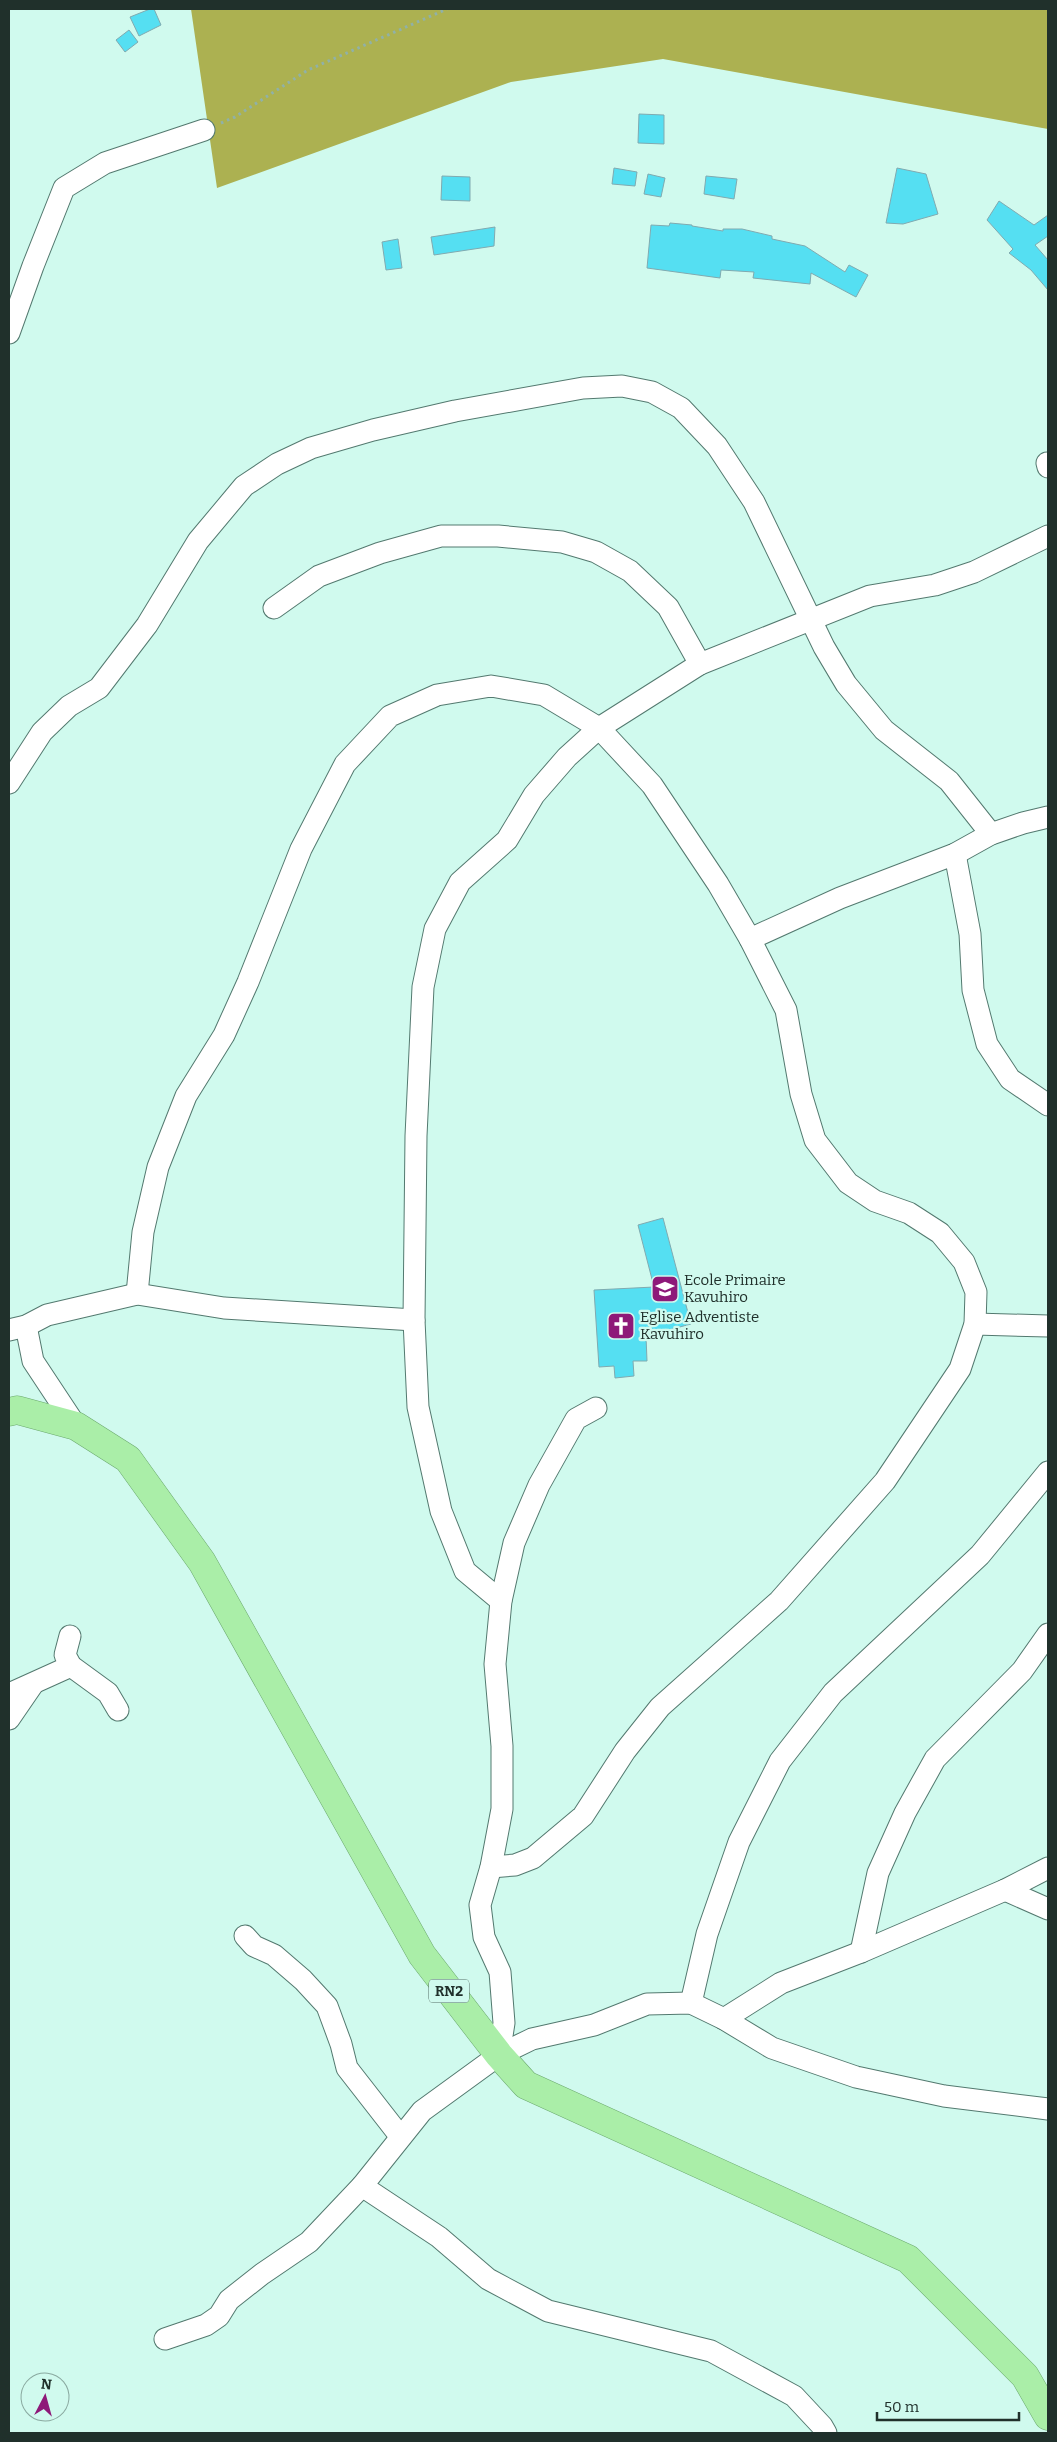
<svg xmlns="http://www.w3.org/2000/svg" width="1057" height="2442" font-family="Bitter,serif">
  <rect width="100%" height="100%" fill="#d0faee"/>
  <polygon fill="#acb151" points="191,9 1048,9 1048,129 663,59 511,82 217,188"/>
  <g fill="#55dff2" stroke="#80aab0">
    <polygon points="150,9 154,9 161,25 139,36 130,17"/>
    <polygon points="129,30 138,42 125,52 116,40"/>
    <polygon points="639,114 664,115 664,144 638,143"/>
    <polygon points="614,168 637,172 635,186 612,184"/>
    <polygon points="897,168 926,174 938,214 903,224 886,223"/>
    <polygon points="648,174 665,178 661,197 644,194"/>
    <polygon points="442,176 470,177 470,201 441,200"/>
    <polygon points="706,176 737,179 734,199 704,194"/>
    <polygon points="999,201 1034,225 1048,215 1048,236 1035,245 1048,260 1048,290 1031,270 1009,253 1013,249 987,220"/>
    <polygon points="670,223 692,225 692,226 723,231 723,229 742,229 772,236 772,239 805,246 845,272 849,265 868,275 856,297 811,273 810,284 753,278 754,272 721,270 720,278 647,268 651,225 669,226"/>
    <polygon points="495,227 494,246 434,255 431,237"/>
    <polygon points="398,239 402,268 386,270 382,242"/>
    <polygon points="663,1218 691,1324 646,1336 647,1361 633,1361 634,1376 615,1378 614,1366 599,1367 594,1290 654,1287 638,1225"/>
  </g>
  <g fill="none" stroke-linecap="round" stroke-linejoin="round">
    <defs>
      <g id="minor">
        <polyline points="9,333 33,266 64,188 105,163 204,130"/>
        <polyline points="1047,463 1048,467"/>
        <polyline points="274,608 319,576 380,553 441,536 498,536 562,542 596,552 630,571 668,607 700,664"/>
        <polyline points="9,783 42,732 69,706 99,688 147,625 198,541 244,486 277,464 311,448 373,430 455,411 583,388 622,386 652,392 681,408 717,446 754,502 824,647 846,684 884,730 949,781 991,834"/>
        <polyline points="955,854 970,934 973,990 987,1044 1010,1079 1048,1105"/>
        <polyline points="750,939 840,898 955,854 991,834 1023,823 1048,817"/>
        <polyline points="137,1294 143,1232 158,1167 186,1096 224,1035 248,982 301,849 345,764 390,716 437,695 491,686 544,695 599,728 652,785 718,884 750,939 786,1010 801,1094 815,1140 848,1183 875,1201 909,1213 940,1233 964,1262 976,1292 975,1324 960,1369 885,1481 779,1601 660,1707 625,1751 583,1816 533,1858 515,1865 491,1867"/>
        <polyline points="975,1324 1048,1326"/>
        <polyline points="26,1326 33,1361 76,1426"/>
        <polyline points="9,1330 26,1326 47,1315 137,1294 224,1308 414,1320"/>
        <polyline points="501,1601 465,1571 441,1511 418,1407 414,1320 416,1136 423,987 435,929 460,882 507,840 534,795 567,757 599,728 700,664 870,596 935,585 974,572 1048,536"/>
        <polyline points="70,1636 65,1655 71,1666 108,1693 118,1710"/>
        <polyline points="9,1694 71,1666"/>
        <polyline points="9,1719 33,1684"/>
        <polyline points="1005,1890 1048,1909"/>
        <polyline points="245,1936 254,1946 274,1955 303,1980 327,2006 341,2044 347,2068 400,2136"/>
        <polyline points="861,1952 878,1873 905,1813 935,1759 1022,1671 1048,1634"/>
        <polyline points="691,2003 707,1934 739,1842 780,1761 833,1693 980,1555 1048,1472"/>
        <polyline points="724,2019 781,1983 861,1952 1005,1890 1048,1868"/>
        <polyline points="499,2055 504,2023 500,1972 484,1937 480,1905 491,1867 502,1809 502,1746 495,1664 501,1601 514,1543 539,1485 576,1419 596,1408"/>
        <polyline points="362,2186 439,2237 488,2279 548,2311 711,2351 794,2396 822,2426 826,2433"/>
        <polyline points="165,2339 206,2325 219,2316 229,2300 262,2274 309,2242 362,2186 422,2111 499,2055 532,2039 594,2025 647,2004 691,2003 724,2019 772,2048 856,2077 944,2096 1048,2109"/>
      </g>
      <polyline id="trunk" points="9,1412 17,1410 76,1426 128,1459 202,1562 422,1955 499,2055 526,2085 908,2259 1025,2376 1048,2416"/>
    </defs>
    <use href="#minor" stroke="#53796f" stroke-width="23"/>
    <use href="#trunk" stroke="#6ca96f" stroke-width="29"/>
    <polyline stroke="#90b1a8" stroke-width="3" stroke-dasharray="2.5 4" stroke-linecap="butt" points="221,123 235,117 308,70 447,9"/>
    <use href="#minor" stroke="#fff" stroke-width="21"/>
    <use href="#trunk" stroke="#aaeea8" stroke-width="28"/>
  </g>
  <defs>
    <symbol id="school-square" viewBox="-11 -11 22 22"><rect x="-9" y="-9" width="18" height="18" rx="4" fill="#8e1979" stroke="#d0faee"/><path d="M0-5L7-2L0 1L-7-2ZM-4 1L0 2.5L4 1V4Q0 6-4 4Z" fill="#fff"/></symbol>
    <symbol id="church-square" viewBox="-11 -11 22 22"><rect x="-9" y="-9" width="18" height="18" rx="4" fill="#8e1979" stroke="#d0faee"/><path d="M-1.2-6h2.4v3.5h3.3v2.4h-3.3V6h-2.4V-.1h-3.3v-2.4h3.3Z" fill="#fff"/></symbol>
  </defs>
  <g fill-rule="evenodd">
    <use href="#school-square" x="649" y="1273" width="32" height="32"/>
    <use href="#church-square" x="605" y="1310" width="32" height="32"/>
  </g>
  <g text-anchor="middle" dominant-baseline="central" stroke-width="4.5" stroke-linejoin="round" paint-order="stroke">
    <rect fill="#d0faee" stroke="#556d66" stroke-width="1" x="429" y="1979.5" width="40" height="23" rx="4"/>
    <g font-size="14" font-weight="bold" fill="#20302b">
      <text x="449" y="1991">RN2</text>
    </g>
    <g font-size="15" fill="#20302b" stroke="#d0faee" text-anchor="start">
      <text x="684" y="1280">Ecole Primaire<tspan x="684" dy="17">Kavuhiro</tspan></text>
      <text x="640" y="1317">Eglise Adventiste<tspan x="640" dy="17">Kavuhiro</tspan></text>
    </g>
  </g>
  <rect width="1057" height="2442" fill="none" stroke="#20302b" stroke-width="20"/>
  <g transform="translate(45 2397) rotate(6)"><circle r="24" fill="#d0faee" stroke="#8aa9a0"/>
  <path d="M0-4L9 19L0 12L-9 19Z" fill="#8e1979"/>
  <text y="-8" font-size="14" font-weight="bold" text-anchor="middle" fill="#20302b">N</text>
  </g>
  <path d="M877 2412v8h142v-8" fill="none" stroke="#20302b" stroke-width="2.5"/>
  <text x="884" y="2412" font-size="15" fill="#20302b" stroke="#d0faee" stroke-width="4" paint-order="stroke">50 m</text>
</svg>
